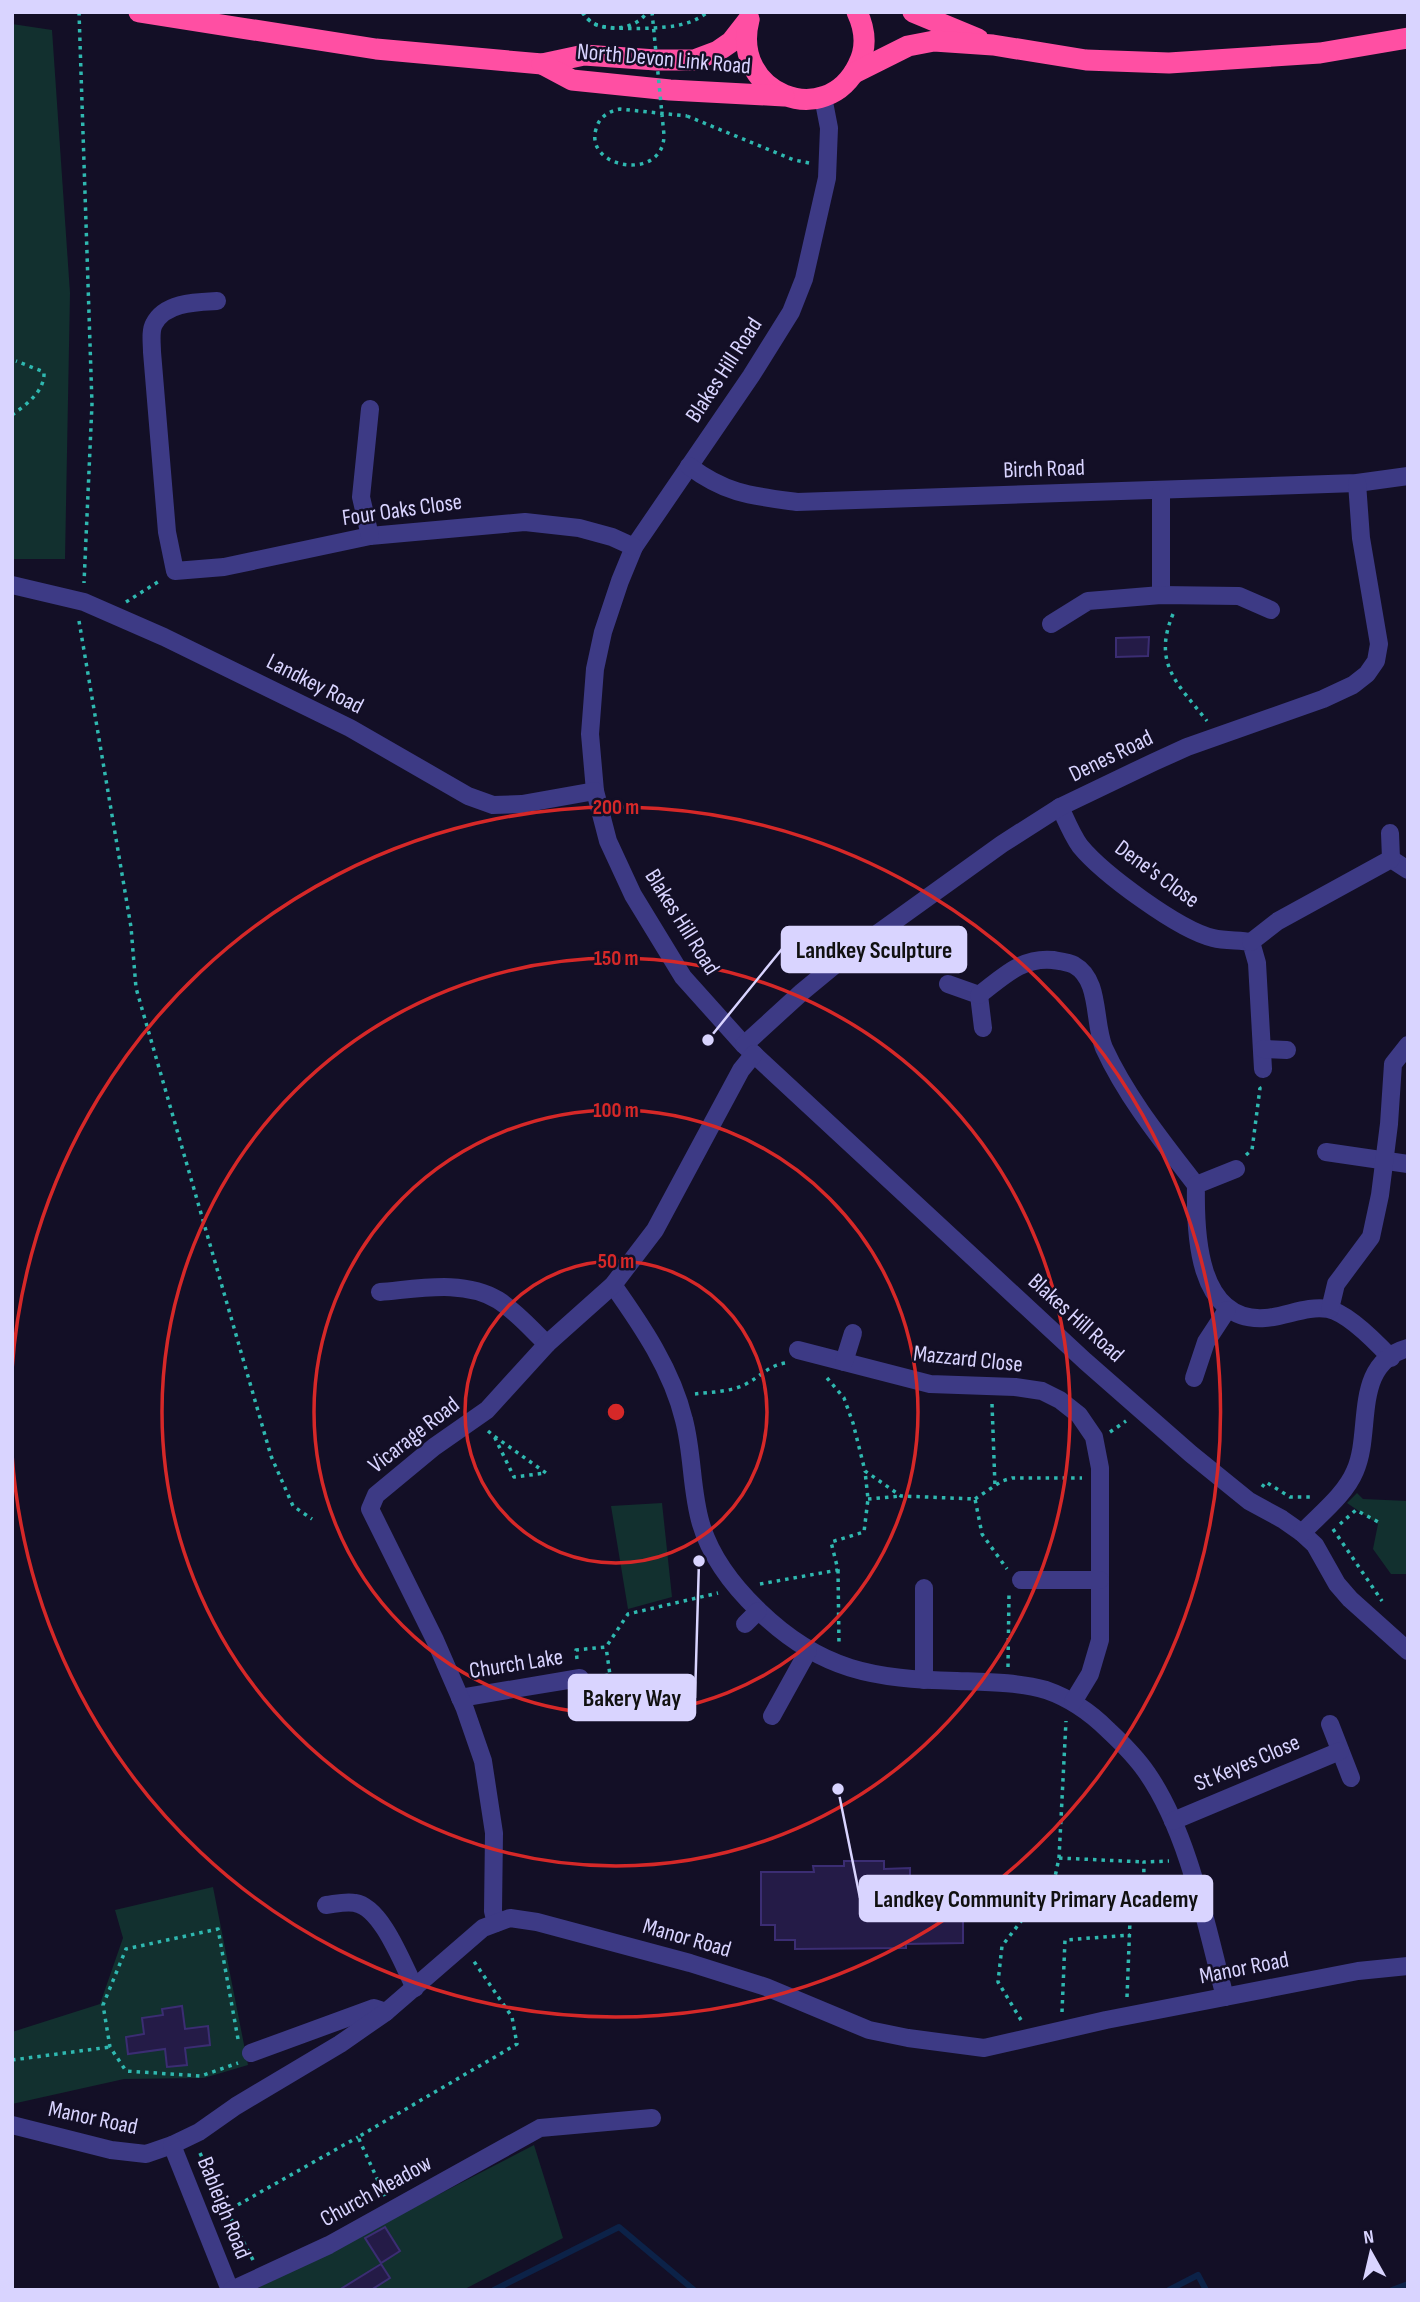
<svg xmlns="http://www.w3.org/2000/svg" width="1420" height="2302" font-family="'Sofia Sans Condensed',sans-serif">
  <rect width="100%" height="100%" fill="#130f26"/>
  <g fill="#12302f">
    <polygon points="12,24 52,30 70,293 65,559 12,559"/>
    <polygon points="1357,1493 1363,1499 1408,1501 1408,1574 1391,1574 1373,1549 1378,1524 1347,1503"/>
    <polygon points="662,1503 672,1597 628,1609 611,1506"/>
    <polygon points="213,1887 248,2065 204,2078 124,2079 12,2104 12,2032 100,2004 123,1938 115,1910"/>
    <polygon points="534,2145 563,2238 463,2290 254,2290"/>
  </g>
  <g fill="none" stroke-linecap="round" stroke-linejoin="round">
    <g stroke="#0c2248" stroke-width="6">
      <polyline points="494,2290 619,2227 694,2290"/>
      <polyline points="1169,2290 1198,2275 1206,2290"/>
      <polyline points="1392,2290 1408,2284"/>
    </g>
  </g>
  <g fill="#241b47" stroke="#3b2d73" stroke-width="2">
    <polygon points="1149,637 1148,656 1116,657 1116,638"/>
    <polygon points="844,1861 884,1861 884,1869 910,1868 910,1918 963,1917 963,1943 906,1944 906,1948 795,1949 795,1940 775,1940 775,1925 761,1925 761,1872 814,1872 813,1866 844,1866"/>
    <polygon points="182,2006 185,2029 208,2026 210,2045 185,2048 187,2065 167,2067 165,2049 128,2054 126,2037 144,2034 142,2018 163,2015 162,2009"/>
    <polygon points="385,2227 400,2251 381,2263 365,2238"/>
    <polygon points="381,2264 390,2278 371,2290 339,2290"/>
  </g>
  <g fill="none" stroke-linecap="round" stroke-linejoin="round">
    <g stroke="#2fb8b0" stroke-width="3.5" stroke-dasharray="3.5 5" stroke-linecap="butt">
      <polyline points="79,12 92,404 84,583"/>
      <path d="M583,12C586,17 589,21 594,24C608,31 668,29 683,24C692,22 700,18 708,12"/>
      <polyline points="687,116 794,160 809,163"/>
      <path d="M12,415C27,404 45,391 44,372L16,361"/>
      <polyline points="126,602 161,580"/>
      <path d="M1173,614C1152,664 1178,684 1207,721"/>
      <polyline points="79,621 131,927 136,988 271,1456 293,1506 312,1519"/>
      <polyline points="1246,1155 1252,1150 1260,1088 1258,1086"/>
      <polyline points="827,1378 844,1398 853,1423 865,1471 901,1496 975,1499 982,1534 1007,1569"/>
      <path d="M695,1394C711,1392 731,1392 746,1384C761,1376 768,1366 785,1363"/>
      <polyline points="992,1404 995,1486"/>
      <polyline points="488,1431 494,1436 546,1473 514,1477 494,1436"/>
      <polyline points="1110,1432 1126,1421"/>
      <polyline points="1262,1487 1266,1482 1290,1497 1312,1497"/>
      <polyline points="868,1499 901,1496"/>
      <polyline points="975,1499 1002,1481 1012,1478 1082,1478"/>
      <polyline points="1340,1524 1356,1510 1382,1524"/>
      <polyline points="1333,1529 1382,1601"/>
      <polyline points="838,1570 839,1645"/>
      <polyline points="760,1584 838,1570 831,1542 864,1532 868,1499 865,1471"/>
      <polyline points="577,1659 576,1650 606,1647 628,1614 718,1593"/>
      <polyline points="1008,1667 1009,1594"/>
      <polyline points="596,1677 610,1675 606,1647"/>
      <polyline points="1059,1858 1144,1862"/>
      <polyline points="1127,1997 1130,1920 1143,1918 1144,1862 1169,1861"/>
      <polyline points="1062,2012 1065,1940 1130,1935"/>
      <polyline points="1021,2020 998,1982 1002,1946 1055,1877 1059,1858 1066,1721"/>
      <polyline points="238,2039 218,1929 126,1949 103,2005 110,2047 126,2071 201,2076 238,2063"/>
      <polyline points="12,2060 110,2047"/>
      <polyline points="200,2153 227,2211"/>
      <polyline points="385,2196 358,2137 517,2044 512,2017 473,1960"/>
      <polyline points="253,2260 227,2211 358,2137"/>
    </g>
    <g stroke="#3d3a85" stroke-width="18">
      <polyline points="823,97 829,128 827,178 804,279 791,312 751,376 634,547 620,581 603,632 595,669 590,734 595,791 608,841 633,895 683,977 744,1045 1085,1361 1191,1454 1249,1501 1282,1519 1302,1533 1315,1545 1337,1584 1350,1599 1408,1651"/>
      <path d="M217,301C197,302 165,302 154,324C150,331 152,344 152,352L167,532L175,571L224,567L370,536L525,522L579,528L612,537L634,547"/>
      <polyline points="370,409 361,497 370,536"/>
      <path d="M689,466C726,494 752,496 797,502L1357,483L1408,476"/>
      <polyline points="1161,491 1161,595"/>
      <polyline points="12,585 84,602 164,637 350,728 468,796 493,805 522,804 595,791"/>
      <polyline points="1051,624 1088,601 1161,595 1239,596 1271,610"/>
      <path d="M1060,807C1066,820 1072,835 1080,846C1103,874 1179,930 1213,938C1225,941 1239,940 1251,942L1257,963L1263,1069"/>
      <polyline points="1391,859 1408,870"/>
      <polyline points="1251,942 1278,921 1391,859 1390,833"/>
      <polyline points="948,984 979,995 983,1028"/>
      <path d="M979,995C1003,977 1021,957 1053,960C1059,961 1069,962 1074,965C1101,980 1093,1022 1104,1048C1127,1098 1163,1142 1196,1185"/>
      <polyline points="744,1045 802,992 842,959 1002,844 1060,807 1154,762 1187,747 1323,699 1353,685 1367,674 1376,661 1379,644 1361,538 1357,483"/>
      <polyline points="1263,1049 1287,1050"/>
      <polyline points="1326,1152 1408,1164"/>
      <path d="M1236,1169L1196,1185C1195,1232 1197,1323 1265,1318C1285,1317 1308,1305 1328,1309C1348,1313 1377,1343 1391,1358"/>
      <path d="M613,1285C642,1326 672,1370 684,1420C693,1454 691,1491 701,1524C711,1558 734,1587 759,1611C821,1671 874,1679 957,1681C986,1682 1018,1682 1046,1690C1069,1698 1091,1713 1108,1730C1122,1743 1136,1757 1147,1773C1189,1834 1206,1925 1225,1997"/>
      <path d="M380,1292C417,1289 464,1279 498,1300C517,1312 531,1329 547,1344"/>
      <polyline points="1330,1309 1336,1284 1371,1237 1380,1195 1389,1124 1393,1064 1408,1045"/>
      <polyline points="798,1350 930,1384 1015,1387 1042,1391 1060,1400 1079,1415 1094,1437 1100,1468 1100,1640 1090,1674 1073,1702"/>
      <polyline points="844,1362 853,1333"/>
      <polyline points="1194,1378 1206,1342 1227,1310"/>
      <path d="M1302,1533C1320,1514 1345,1495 1355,1471C1373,1431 1351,1364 1408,1348"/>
      <polyline points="1021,1580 1100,1580"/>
      <polyline points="924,1588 924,1680"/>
      <polyline points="745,1624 758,1611"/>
      <polyline points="460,1698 580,1678"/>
      <polyline points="772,1716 808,1651"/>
      <polyline points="1330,1724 1351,1778"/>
      <polyline points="1173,1821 1340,1751"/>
      <path d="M326,1905C335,1904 346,1901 355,1903C382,1907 403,1965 415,1988"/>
      <polyline points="496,1923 493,1911 494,1833 483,1761 465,1709 435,1640 370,1509 376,1495 434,1447 487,1410 548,1343 613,1285 655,1230 741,1070 754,1054"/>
      <polyline points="251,2053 374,2008 386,2012"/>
      <polyline points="12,2125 111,2150 146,2154 172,2145 199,2132 236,2106 340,2044 386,2012 483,1928 510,1918 537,1922 690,1963 766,1987 869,2030 908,2038 984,2048 1106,2020 1358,1971 1408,1966"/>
      <polyline points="172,2145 230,2290"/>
      <polyline points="232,2290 329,2245 540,2128 652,2118"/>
    </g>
    <g stroke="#ff4fa3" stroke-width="21">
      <polyline points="139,12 376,49 542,64 584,55 656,60 694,60 718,51 731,42 749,19"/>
      <polyline points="913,12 978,39"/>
      <path d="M749,20C730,94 826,131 858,65C867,48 865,29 857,12"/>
      <polyline points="542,64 572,80 670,90 784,96"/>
      <polyline points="854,73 908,46 934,41 993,45 1086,60 1169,63 1320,53 1408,38"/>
    </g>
    <g stroke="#2fb8b0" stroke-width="3.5" stroke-dasharray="3.5 5" stroke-linecap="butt">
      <path d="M582,12C595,34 634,33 647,12"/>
      <path d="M652,12L664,135C664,182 584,169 596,129C599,117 609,111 620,109L687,116"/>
    </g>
  </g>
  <g fill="none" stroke="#d62828" stroke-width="3.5">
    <circle cx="616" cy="1412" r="151"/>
    <circle cx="616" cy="1412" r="302"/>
    <circle cx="616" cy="1412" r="454"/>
    <path d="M12 1370A605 605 0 1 1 12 1454"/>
  </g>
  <g text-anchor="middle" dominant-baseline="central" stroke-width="5" stroke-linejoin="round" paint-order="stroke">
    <g font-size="23" fill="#d9d4ff" stroke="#130f26">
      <text transform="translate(664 59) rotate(5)">North Devon Link Road</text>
      <text transform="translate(724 370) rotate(-57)">Blakes Hill Road</text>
      <text transform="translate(1044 469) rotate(-2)">Birch Road</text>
      <text transform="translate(402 510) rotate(-8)">Four Oaks Close</text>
      <text transform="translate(315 684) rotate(27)">Landkey Road</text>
      <text transform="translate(1111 756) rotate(-26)">Denes Road</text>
      <text transform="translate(1157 874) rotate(36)">Dene's Close</text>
      <text transform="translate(682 922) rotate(58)">Blakes Hill Road</text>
      <text transform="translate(1076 1318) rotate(42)">Blakes Hill Road</text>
      <text transform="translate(968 1359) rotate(6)">Mazzard Close</text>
      <text transform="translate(414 1435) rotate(-38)">Vicarage Road</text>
      <text transform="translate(516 1664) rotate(-9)">Church Lake</text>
      <text transform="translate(1247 1763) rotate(-23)">St Keyes Close</text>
      <text transform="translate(687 1938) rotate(16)">Manor Road</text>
      <text transform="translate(1244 1968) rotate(-11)">Manor Road</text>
      <text transform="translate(93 2118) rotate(12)">Manor Road</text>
      <text transform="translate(376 2191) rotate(-29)">Church Meadow</text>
      <text transform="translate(224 2208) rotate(68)">Bableigh Road</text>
    </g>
  </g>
  <circle cx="616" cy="1412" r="10" fill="#d62828" stroke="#130f26" stroke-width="3.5"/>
  <g font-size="21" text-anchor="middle" font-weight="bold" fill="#d62828" stroke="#130f26" stroke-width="5" stroke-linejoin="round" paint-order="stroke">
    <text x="616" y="814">200 m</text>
    <text x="616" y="965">150 m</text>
    <text x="616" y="1117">100 m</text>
    <text x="616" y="1268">50 m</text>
  </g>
  <path fill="none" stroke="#d9d4ff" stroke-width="2.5" d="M708 1040L782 949M699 1561L695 1698M838 1789L860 1898"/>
  <g fill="#d9d4ff" stroke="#130f26" stroke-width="2.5">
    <circle cx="708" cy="1040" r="7"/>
    <circle cx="699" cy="1561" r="7"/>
    <circle cx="838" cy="1789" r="7"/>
  </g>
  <g fill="#d9d4ff" stroke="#d9d4ff" stroke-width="2.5">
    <rect x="782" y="927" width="184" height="45" rx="7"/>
    <rect x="569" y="1675" width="126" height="45" rx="7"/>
    <rect x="860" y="1876" width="352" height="45" rx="7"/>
  </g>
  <g font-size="24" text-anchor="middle" font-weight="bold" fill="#111">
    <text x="874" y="958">Landkey Sculpture</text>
    <text x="632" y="1706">Bakery Way</text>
    <text x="1036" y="1907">Landkey Community Primary Academy</text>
  </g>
  <rect width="1420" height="2302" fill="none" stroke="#d9d4ff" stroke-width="28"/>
  <g transform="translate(1371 2253) rotate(352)" stroke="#130f26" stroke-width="5" paint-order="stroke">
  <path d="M0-5L12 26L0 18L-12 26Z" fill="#d9d4ff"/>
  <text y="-10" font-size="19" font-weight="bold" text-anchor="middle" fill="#d9d4ff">N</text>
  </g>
</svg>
